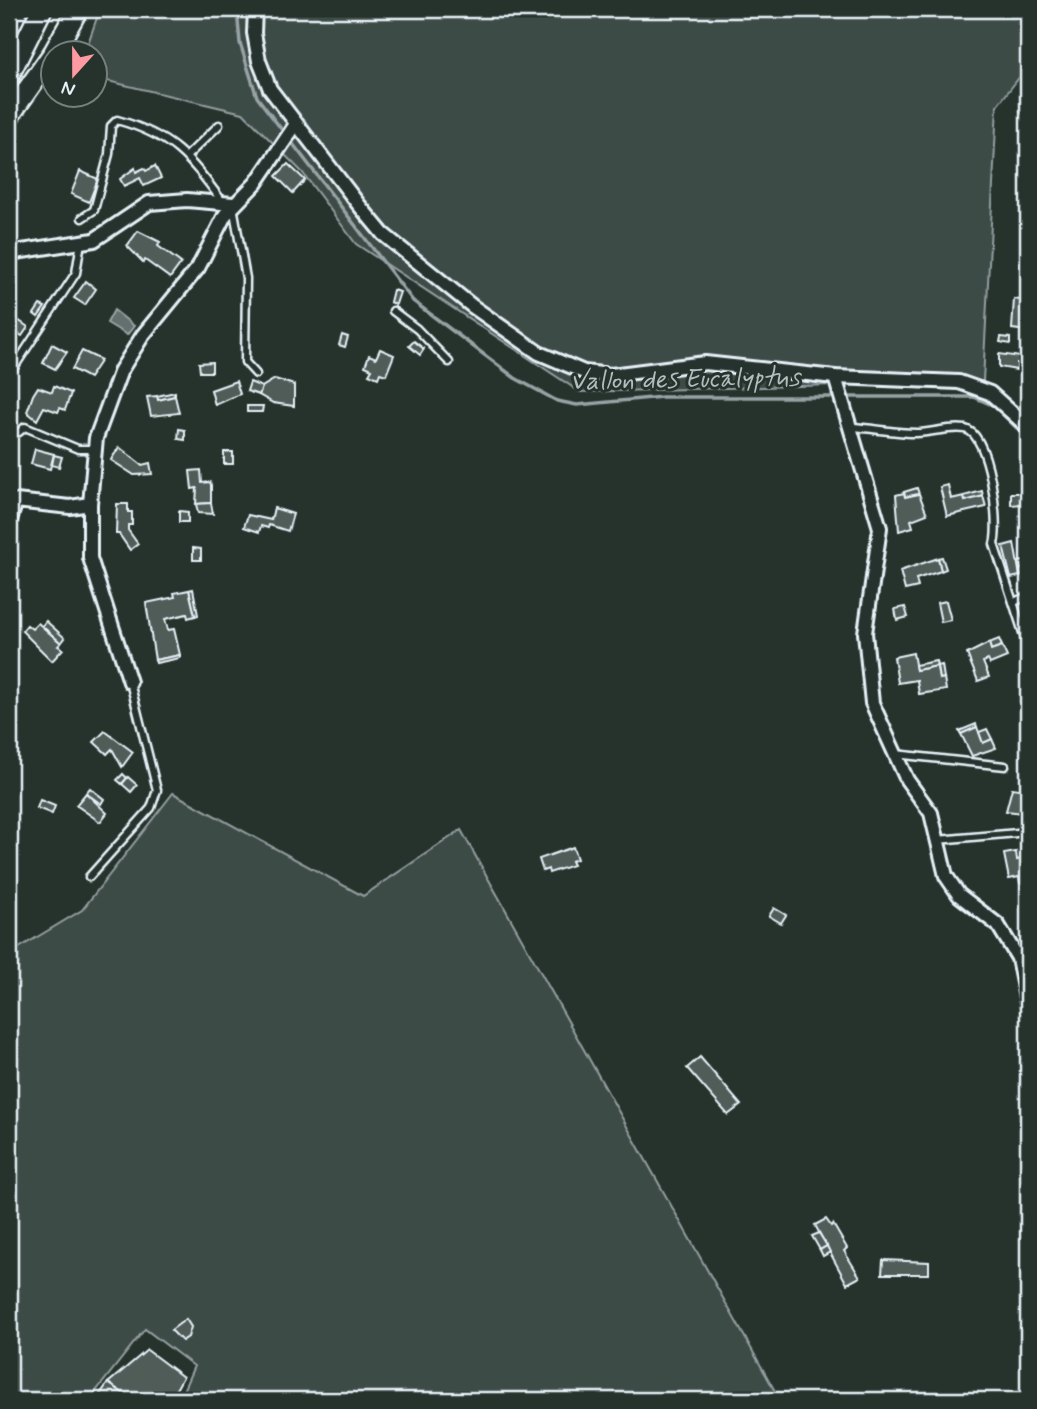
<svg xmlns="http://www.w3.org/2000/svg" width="1037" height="1409" font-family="Mynerve,sans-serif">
  <rect width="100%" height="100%" fill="#26332d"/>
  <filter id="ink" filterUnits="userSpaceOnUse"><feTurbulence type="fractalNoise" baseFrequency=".0143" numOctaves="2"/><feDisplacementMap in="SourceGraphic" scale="14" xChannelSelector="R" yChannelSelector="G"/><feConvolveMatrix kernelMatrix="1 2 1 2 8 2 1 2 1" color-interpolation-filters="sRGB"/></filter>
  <g filter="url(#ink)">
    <g fill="#3e4b47" stroke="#939ea0" stroke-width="2">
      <polygon points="100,9 1028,9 1028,66 997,106 983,381 580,392 356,244 302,172 243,113 95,78 94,52 85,52"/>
      <polygon points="173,793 363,896 461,830 780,1400 179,1400 194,1366 145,1329 89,1400 9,1400 9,954 82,910"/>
    </g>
    <polygon fill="#636f6d" stroke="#98a3a5" stroke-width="2" points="114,310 134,326 127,335 107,323"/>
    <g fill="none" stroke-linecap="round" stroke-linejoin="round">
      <g stroke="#98a3a5" stroke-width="3.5">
        <polyline points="237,9 240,43 257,97 285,134"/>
        <polyline points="290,140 413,301 515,378 557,401 577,405 662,397 974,397 994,406 1028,439"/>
      </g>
    </g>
    <g fill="#505c59" stroke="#e8f1f8" stroke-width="2">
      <polygon points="1028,106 1028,118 1025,118 1021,112"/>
      <polygon points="288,164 305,180 293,193 276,176"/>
      <polygon points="155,166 161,178 144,186 140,178 124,186 120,179 135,168 136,172 144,168 146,171"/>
      <polygon points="80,171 98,179 89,202 71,194"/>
      <polygon points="138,231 160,242 158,246 181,263 170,278 145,260 143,262 127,246"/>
      <polygon points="86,281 96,289 85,305 74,298"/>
      <polygon points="393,290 400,292 396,304 390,302"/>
      <polygon points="1014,299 1026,301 1024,319 1028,319 1028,331 1012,329"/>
      <polygon points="13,302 15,318 28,327 22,336 17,333 13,338 9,335 9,303"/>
      <polygon points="40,305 45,307 38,317 34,314"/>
      <polygon points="342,335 348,337 345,347 339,345"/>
      <polygon points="1001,337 1010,338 1010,344 1000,342"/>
      <polygon points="414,341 424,349 420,355 409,346"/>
      <polygon points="52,344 67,352 55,369 43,363"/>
      <polygon points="380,349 394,355 386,375 380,373 378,378 369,374 372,369 365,366 369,355 376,358"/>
      <polygon points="82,351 101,360 89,378 72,369"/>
      <polygon points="999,354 1028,358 1028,364 1017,363 1017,370 999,367"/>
      <polygon points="212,362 212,372 200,372 199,363"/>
      <polygon points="275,379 294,385 294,406 273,403 259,395 262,387"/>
      <polygon points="236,381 240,394 215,405 211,390"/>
      <polygon points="250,382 262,387 259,395 247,391"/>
      <polygon points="54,386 71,393 65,410 60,408 58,412 44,407 37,420 27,412 33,395 38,387 52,392"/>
      <polygon points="175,392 175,396 158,400 157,396"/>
      <polygon points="157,396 158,400 175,396 179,413 151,416 147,397"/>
      <polygon points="247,406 263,406 262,412 247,412"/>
      <polygon points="179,429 185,430 185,440 178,439"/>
      <polygon points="119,447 142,465 150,463 152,474 134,475 111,460"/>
      <polygon points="35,449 54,454 50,469 31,464"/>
      <rect x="224" y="452" width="9" height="12"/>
      <polygon points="54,455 62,457 59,467 52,465"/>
      <polygon points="201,470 202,483 210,482 211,485 211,503 196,504 197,488 192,489 190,471"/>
      <polygon points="948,485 951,499 964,496 965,501 983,496 986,507 947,516 940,487"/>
      <polygon points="917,488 919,494 905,497 904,492"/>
      <polygon points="982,491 983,496 965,501 964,496"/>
      <polygon points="904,493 905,497 919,494 927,514 911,520 913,527 899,531 896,495"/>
      <polygon points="1011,493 1028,493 1028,508 1023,509 1022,504 1011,505"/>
      <polygon points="211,503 213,514 198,513 196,504"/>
      <polygon points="117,504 128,504 128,512 132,512 132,525 128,525 128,530 138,544 130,550 119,534 116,534"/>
      <polygon points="274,508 293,514 288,531 269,525 268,528 261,526 259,532 244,527 248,515 271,520"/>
      <polygon points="179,511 188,512 188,522 179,522"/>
      <polygon points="1014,543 1020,576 1011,578 1003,546"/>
      <polygon points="193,548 201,549 201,560 193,560"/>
      <polygon points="942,557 946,569 941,571 938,558"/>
      <polygon points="938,558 941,571 916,579 918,587 905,590 900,571"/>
      <polygon points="1024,561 1026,568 1020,570 1018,562"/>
      <circle cx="1024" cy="572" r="4"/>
      <polygon points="193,589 198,615 195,616 189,590"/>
      <polygon points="189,590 195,616 188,618 187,614 165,619 168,630 174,629 180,655 155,660 146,603 175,597 174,593"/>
      <polygon points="946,601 951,620 941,622 937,603"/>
      <polygon points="905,607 908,617 897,620 895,609"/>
      <polygon points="46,621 65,638 61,643 42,626"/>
      <polygon points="38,623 61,643 58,646 63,649 52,661 22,631 27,625 32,629"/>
      <polygon points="999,639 1002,646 991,650 989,643"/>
      <polygon points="989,643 991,650 1002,646 1007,657 990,664 988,660 983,662 989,677 978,681 967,654"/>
      <polygon points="913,653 916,670 937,666 939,679 944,678 946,690 919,694 917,680 898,683 894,657"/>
      <polygon points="180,655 180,658 156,663 155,660"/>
      <polygon points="936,661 937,666 916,670 915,665"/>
      <polygon points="942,665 944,678 939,679 937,666"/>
      <polygon points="976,724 977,727 961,734 959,731"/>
      <polygon points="977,727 983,743 992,739 996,748 972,756 961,734"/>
      <polygon points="987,729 992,739 983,743 979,732"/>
      <polygon points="105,731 133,752 122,767 112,749 107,754 94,742"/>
      <polygon points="123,774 127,778 122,784 117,780"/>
      <polygon points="128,777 137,785 131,792 122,784"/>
      <polygon points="90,788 104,799 101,804 86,793"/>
      <polygon points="1012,788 1026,790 1024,806 1028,806 1028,817 1022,816 1022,813 1006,811"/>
      <polygon points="86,793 107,813 100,822 76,805"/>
      <polygon points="40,800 55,806 52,814 37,808"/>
      <polygon points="573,847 577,859 571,861 573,865 549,873 548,869 543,871 539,859"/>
      <polygon points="1016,852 1017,860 1027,858 1028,881 1020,883 1019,877 1009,879 1004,854"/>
      <polygon points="774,908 786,915 781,923 769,916"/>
      <polygon points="700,1057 741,1105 728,1115 687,1068"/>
      <polygon points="826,1219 831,1226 833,1224 847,1248 844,1251 860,1277 847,1284 815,1225"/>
      <polygon points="819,1233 827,1246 820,1250 812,1236"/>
      <polygon points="827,1246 830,1252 823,1256 820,1250"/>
      <polygon points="883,1260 929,1262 929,1274 882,1274"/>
      <polygon points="186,1319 191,1327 188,1337 182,1341 171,1330"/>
      <polygon points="147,1350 183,1377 170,1400 133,1400 108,1383"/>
      <polygon points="108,1383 133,1400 96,1400"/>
    </g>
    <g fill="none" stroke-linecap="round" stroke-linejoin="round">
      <defs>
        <g id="lane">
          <polyline points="188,155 219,125"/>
          <polyline points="233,206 246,278 245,362 256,374"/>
          <path d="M82,218L94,210L109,154L111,126L117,120C172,135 190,158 222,201"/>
          <polyline points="393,311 417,329 449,362"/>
          <polyline points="9,375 76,273 81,242"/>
          <path d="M851,427C873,428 894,433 916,433C932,433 950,426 965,429C990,434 1000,523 994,544L1028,648"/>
          <polyline points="19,432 25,427 78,449 95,449"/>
          <polyline points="1014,602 1028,596"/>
          <polyline points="895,754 1005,766"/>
          <polyline points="937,840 1028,832"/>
          <polyline points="89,877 151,808 157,790 130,682"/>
        </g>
        <g id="street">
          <polyline points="255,9 254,33 259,61 270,89 359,205 383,234 472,306 539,353 584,372 611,375 705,363 835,377 959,382 990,393 1028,427"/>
          <polyline points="9,253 94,240 149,203 187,200 233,204"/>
          <polyline points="835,377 880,528 865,633 872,703 907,780 931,813 946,876 959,895 998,925 1018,958 1028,1008"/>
          <polyline points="9,523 16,501 70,507 90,504"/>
          <polyline points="130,682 90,558 90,504 96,438 121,370 143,335 198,268 225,215 256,183 296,124"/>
        </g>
        <g id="primary">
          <polyline points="54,52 78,9"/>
          <polyline points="9,75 42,9"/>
          <polyline points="9,116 52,55"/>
        </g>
      </defs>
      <use href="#lane" stroke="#e8f1f8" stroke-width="11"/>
      <use href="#street" stroke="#e8f1f8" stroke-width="18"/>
      <use href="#primary" stroke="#e8f1f8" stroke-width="24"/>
      <use href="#lane" stroke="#26332d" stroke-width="6"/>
      <use href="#street" stroke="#26332d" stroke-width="12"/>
      <use href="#primary" stroke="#26332d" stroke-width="19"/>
    </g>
  </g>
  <g text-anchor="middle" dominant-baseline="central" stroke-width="6" stroke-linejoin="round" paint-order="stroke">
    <g font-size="26" font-style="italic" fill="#b3bdc0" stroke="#26332d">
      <text transform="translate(685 380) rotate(-1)">Vallon des Eucalyptus</text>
    </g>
  </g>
  <rect width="1037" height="1409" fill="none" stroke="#26332d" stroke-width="35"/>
  <rect x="18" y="18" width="1002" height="1374" fill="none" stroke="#e8f1f8" stroke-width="2.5" filter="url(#ink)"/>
  <g transform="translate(74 74) rotate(201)"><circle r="33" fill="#26332d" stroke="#747f7e" stroke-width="2"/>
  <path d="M0-5L12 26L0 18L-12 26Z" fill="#ff9aa2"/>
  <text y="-10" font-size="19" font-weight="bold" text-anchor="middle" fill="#e8f1f8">N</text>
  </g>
</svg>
